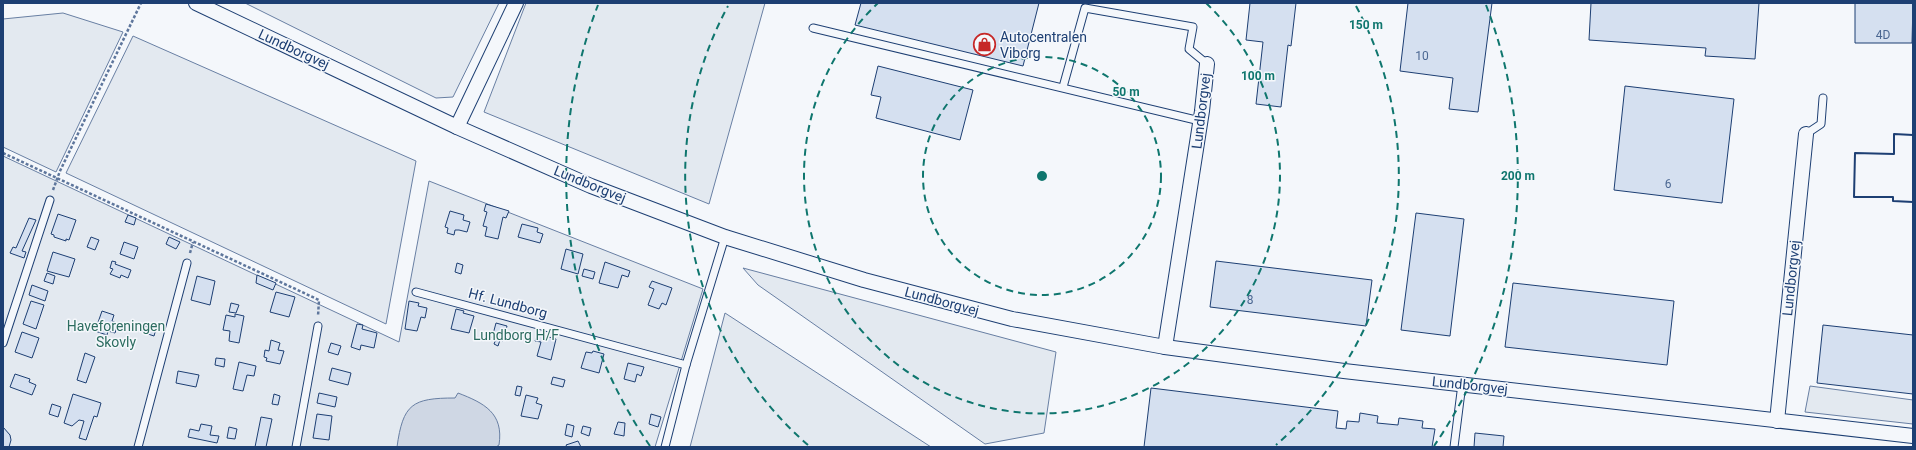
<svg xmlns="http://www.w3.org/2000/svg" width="1916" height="450" font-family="Roboto,sans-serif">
  <rect width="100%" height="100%" fill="#f4f7fb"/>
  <g fill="#e3e9f0" stroke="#687fa3">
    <polygon points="245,3 499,3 453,97 436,98"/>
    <polygon points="526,3 765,3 709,204 484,112"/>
    <polygon points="63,13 123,32 56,172 3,147 3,19"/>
    <polygon points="133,36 416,161 386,324 66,173"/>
    <polygon points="3,156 399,342 429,181 703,289 655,447 3,447"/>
    <polygon points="743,268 1056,352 1044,433 985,444 758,285"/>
    <polygon points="725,313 931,447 690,447"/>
    <polygon points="1810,386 1913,400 1913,424 1805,412"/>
  </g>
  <path fill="#cfd7e4" stroke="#687fa3" d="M458,393C484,403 504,413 499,445L496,447H397C403,404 412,398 455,398Z"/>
  <g fill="#d5e0f0" stroke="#1d3f73">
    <polygon points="861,3 1039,3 1023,66 855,25"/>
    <polygon points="1250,3 1296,3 1291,46 1288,45 1281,107 1256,104 1263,42 1246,40"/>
    <polygon points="1408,3 1492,3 1478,112 1449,109 1453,78 1400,71"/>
    <polygon points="1591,3 1759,3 1755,59 1705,56 1706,48 1589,40"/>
    <polygon points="1855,3 1913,3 1912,43 1855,43"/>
    <polygon points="878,66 973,90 960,140 876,118 881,97 871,95"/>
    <polygon points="1625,86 1734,99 1722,203 1614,190"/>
    <polygon points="486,204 509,211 506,218 503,217 498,239 485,236 487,227 483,226 487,212 484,211"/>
    <polygon points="450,211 464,215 463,220 470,222 467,232 459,230 455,230 454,235 447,233 448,228 445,227"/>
    <polygon points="1416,213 1464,219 1450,336 1401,330"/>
    <polygon points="58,214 76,220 69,240 66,239 66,241 54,237 54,235 51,234"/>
    <polygon points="128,215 136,218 134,225 125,222"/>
    <polygon points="29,218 36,220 22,251 26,252 24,258 10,253 13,247 16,248"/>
    <polygon points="522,224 538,228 537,232 543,234 540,243 518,237"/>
    <polygon points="91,237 99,240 95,250 87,247"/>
    <polygon points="169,237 180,242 176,249 166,244"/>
    <polygon points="124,242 138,247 134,259 120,254"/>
    <polygon points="566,249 583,254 578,274 561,269"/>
    <polygon points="53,252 75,259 69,277 47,271"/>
    <polygon points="112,261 116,262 115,264 131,270 128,278 121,275 120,278 110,274 113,269 110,268"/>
    <polygon points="1216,261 1372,280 1366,326 1210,307"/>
    <polygon points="605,262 630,271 628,277 622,275 618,288 599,283"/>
    <polygon points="457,263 463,265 461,274 455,272"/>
    <polygon points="584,269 595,272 593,279 582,276"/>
    <polygon points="47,273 55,276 53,284 44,281"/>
    <polygon points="257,275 276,283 273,290 256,283"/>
    <polygon points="197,276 215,281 210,305 191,300"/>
    <polygon points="652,281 672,288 666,305 662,303 659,309 648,305 654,289 649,287"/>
    <polygon points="1513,283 1674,301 1667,365 1505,347"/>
    <polygon points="32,285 48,291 45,301 29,295"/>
    <polygon points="276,292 295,297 289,317 270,312"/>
    <polygon points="31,301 44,305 36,329 23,324"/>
    <polygon points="409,301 419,303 418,306 427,308 425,318 421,317 417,331 405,329"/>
    <polygon points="231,303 239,305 236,313 229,312"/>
    <polygon points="456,309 464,311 463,313 474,316 469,333 451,329"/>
    <polygon points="102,311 114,315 112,321 118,324 115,333 108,331 107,335 95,331"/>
    <polygon points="235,314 244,316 239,343 229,341 230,331 223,330 226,315 235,317"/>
    <polygon points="496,323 507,326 503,341 500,340 498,346 494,344 496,339 492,338"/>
    <polygon points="357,324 363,325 362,329 377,333 374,348 361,345 360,350 351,347"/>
    <polygon points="1823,325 1913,335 1913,394 1817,383"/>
    <polygon points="144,326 156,329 154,336 142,332"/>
    <polygon points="22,332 39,338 32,358 15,352"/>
    <polygon points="538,334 556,339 551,360 537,356 541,342 535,341"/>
    <polygon points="271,340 280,343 278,350 284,351 280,364 266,361 267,358 264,357 265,350 269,351"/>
    <polygon points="331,343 341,346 338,355 328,352"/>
    <polygon points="593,351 604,354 599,373 581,368 586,352 592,353"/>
    <polygon points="85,353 95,357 86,383 77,380"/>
    <polygon points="216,358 225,359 224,367 215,365"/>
    <polygon points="239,362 256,366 254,376 247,375 243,391 233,389"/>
    <polygon points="628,363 644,367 641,376 637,374 635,382 624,379"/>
    <polygon points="332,368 351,373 348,385 329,380"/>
    <polygon points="178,371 199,375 196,387 176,383"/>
    <polygon points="15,374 30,379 29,382 36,385 32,395 10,387"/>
    <polygon points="553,377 565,380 563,387 551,384"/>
    <polygon points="517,386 522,387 520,396 515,395"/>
    <polygon points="1151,388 1338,411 1336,428 1346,429 1347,421 1359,422 1360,413 1378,416 1377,423 1398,425 1399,418 1423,421 1422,428 1435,429 1432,447 1144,447"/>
    <polygon points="319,393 337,397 335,407 317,403"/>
    <polygon points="73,394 101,403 97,417 94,416 86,440 79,438 84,421 79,420 72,426 64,423"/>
    <polygon points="274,394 280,396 278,405 272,404"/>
    <polygon points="526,395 538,398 536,403 542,405 538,419 521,416"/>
    <polygon points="52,404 61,407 58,417 49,414"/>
    <polygon points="317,414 332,416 329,440 313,438"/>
    <polygon points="651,414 661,417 658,427 649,424"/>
    <polygon points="261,417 272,419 266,447 255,447"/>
    <polygon points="618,422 625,423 624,436 614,434"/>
    <polygon points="201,424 212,426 210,435 219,436 217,443 188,437 190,429 199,431"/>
    <polygon points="567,424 574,426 572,437 565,435"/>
    <polygon points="583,426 591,428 589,436 581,433"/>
    <polygon points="3,427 10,435 11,440 9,447 3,447"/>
    <polygon points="229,427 237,429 235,439 227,438"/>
    <polygon points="1475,433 1504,436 1503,447 1474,447"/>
    <polygon points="578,441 581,447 567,447 566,445"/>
  </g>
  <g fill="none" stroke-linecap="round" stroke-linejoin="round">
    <defs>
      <g id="service">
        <polyline points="813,28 1200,121"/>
        <polyline points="1063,87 1085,8 1193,27 1189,49 1207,64"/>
        <polyline points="1806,134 1821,124 1823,98"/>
        <polyline points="416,292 686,365"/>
        <polyline points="3,343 50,200"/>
        <polyline points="138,447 187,263"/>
        <polyline points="296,447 318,326"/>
        <polyline points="665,447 686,365 725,237"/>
        <polyline points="1454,447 1462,384"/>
      </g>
      <g id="minor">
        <polyline points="196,3 457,127 591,186 725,237 864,280 1012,319 1165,347 1344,371 1913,436"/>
        <polyline points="457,127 516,3"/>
        <polyline points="1165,347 1202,111 1207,64"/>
        <polyline points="1777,421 1806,134"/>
      </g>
    </defs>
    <use href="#service" stroke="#1d3f73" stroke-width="9"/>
    <use href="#minor" stroke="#1d3f73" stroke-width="16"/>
    <g stroke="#5e769c" stroke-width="2.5" stroke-dasharray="3 2" stroke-linecap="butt">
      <polyline points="3,153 319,300 318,316"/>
      <polyline points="53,190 60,171 141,3"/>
      <polyline points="190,253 193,242"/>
    </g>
    <use href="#service" stroke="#f4f7fb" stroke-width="7"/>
    <use href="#minor" stroke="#f4f7fb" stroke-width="14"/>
    <polyline stroke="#1d3f73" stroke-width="2" points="1913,135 1894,134 1894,154 1855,153 1854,197 1893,197 1893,201 1913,202"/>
  </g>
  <g fill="none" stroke="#0f766e" stroke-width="2" stroke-dasharray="7 5">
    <circle cx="1042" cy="176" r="119"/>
    <path d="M1206 3A238 238 0 1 1 878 3"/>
    <path d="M808 445A357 357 0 0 1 728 6M1356 6A357 357 0 0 1 1276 445"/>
    <path d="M650 446A476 476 0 0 1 598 5M1486 5A476 476 0 0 1 1434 446"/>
  </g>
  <defs>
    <symbol id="shop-ring" viewBox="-11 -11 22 22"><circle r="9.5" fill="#f4f7fb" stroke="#c62828" stroke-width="1.5"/><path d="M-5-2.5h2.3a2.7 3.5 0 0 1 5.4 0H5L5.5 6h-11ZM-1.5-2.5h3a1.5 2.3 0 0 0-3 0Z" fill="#c62828"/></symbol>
  </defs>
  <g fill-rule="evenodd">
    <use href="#shop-ring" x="972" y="32" width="25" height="25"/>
  </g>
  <g text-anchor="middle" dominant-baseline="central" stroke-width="3" stroke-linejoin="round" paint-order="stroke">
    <g font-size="12" fill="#4b6792">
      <text x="1883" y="35">4D</text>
      <text x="1422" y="56">10</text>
      <text x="1668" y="184">6</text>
      <text x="1250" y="300">8</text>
    </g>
    <g font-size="14" fill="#1d3f73" stroke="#f4f7fb" text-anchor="start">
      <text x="1000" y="37">Autocentralen<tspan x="1000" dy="16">Viborg</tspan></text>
    </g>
    <g font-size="14" fill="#1d3f73" stroke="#f4f7fb">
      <text transform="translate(294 49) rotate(25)">Lundborgvej</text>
      <text transform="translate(1201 111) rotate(-83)">Lundborgvej</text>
      <text transform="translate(590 184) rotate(22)">Lundborgvej</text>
      <text transform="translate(1791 278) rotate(-84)">Lundborgvej</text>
      <text transform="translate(942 301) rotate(15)">Lundborgvej</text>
      <text transform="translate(508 303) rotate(15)">Hf. Lundborg</text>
      <text transform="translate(1470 385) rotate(6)">Lundborgvej</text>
    </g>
    <g font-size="14" fill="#2c6c60" stroke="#f4f7fb">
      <text x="116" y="326">Haveforeningen<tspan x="116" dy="16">Skovly</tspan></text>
      <text x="516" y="335">Lundborg H/F</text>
    </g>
  </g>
  <circle cx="1042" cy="176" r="6" fill="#0f766e" stroke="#f4f7fb" stroke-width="2"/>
  <g font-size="12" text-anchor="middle" font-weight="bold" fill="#0f766e" stroke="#f4f7fb" stroke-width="3" stroke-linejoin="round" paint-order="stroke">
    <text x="1366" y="29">150 m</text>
    <text x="1258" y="80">100 m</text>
    <text x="1126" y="96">50 m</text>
    <text x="1518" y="180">200 m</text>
  </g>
  <rect width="1916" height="450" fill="none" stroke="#1d3f73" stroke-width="8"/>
</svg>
